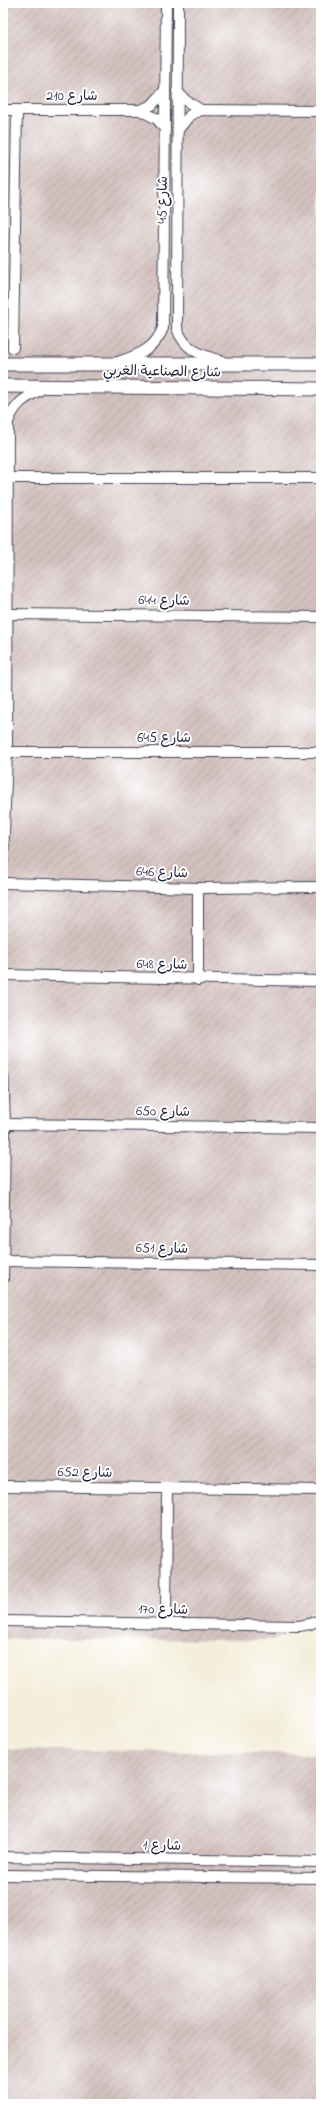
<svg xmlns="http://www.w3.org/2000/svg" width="324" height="2107" font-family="'Indie Flower','Playpen Sans Arabic',sans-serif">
  <defs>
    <pattern id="industrial-furrows" width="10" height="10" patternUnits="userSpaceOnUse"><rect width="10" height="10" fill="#d1c0bd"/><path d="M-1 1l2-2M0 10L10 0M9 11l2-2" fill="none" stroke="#b3a5a3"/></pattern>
  </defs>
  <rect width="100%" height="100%" fill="#fff"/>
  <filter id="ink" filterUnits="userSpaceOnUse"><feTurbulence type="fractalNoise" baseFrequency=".025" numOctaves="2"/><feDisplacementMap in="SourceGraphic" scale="8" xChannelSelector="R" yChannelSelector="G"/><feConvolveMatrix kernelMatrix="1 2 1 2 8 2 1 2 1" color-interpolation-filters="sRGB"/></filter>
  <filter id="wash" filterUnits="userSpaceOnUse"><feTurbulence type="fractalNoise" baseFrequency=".012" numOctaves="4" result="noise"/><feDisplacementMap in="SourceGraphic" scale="16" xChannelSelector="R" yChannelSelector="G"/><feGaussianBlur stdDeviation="0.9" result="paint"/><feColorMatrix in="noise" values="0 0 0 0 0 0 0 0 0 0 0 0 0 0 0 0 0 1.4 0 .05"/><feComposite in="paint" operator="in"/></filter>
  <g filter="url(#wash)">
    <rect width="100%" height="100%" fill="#f4efdd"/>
    <g fill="url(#industrial-furrows)">
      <polygon points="3,3 321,3 321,1604 276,1640 3,1639"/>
      <polygon points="3,1749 321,1754 321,2104 3,2104"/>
    </g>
  </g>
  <g filter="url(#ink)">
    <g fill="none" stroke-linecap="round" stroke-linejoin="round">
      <defs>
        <g id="minor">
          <path d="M178,3L177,328C184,350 201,355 222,361"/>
          <polyline points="177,91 185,100 201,110"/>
          <polyline points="3,110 140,110 157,119 165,129"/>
          <polyline points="140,110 152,105 165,90"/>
          <polyline points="178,130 190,115 201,110 321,111"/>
          <polyline points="13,348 17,110"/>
          <path d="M118,362C139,355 155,349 163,328L166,3"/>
          <polyline points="3,409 8,422 7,752 3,860"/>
          <path d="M8,422C16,401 27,397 46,387"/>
          <polyline points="8,478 321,478"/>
          <polyline points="8,614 321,617"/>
          <polyline points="7,752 321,752"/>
          <polyline points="3,883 198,888 321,887"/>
          <polyline points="198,888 198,980"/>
          <polyline points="3,975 321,981"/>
          <polyline points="3,1068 5,1124 3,1279"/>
          <polyline points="5,1124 321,1128"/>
          <polyline points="3,1261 321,1265"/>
          <polyline points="3,1486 321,1490"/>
          <polyline points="3,1621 299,1626 310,1624 321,1619"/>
          <polyline points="166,1623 167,1488"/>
          <polyline points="3,1857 321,1862"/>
          <polyline points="3,1875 321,1878"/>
        </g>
        <g id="major">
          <polyline points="3,364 321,364"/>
          <polyline points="3,386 321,389"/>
        </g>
      </defs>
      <use href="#minor" stroke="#424153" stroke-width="12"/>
      <use href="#major" stroke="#424153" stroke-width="15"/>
      <use href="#minor" stroke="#fff" stroke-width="10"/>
      <use href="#major" stroke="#fff" stroke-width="13"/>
    </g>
  </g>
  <g text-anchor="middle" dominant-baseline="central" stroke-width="4" stroke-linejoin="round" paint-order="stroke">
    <g font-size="14" fill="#22223b" stroke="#fff">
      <text x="72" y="96">شارع 210</text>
      <text transform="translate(163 200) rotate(-89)">شارع 45</text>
      <text transform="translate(162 372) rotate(1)">شارع الصناعية الغربي</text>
      <text transform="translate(164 601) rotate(1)">شارع 644</text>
      <text x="164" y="738">شارع 645</text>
      <text transform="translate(162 873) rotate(2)">شارع 646</text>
      <text transform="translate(162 965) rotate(1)">شارع 648</text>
      <text transform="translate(163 1112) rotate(1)">شارع 650</text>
      <text transform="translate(162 1249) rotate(1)">شارع 651</text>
      <text transform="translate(85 1473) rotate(1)">شارع 652</text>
      <text transform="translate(163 1610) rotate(1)">شارع 170</text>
      <text transform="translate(162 1846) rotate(1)">شارع 1</text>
    </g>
  </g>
  <rect width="324" height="2107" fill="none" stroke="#fff" stroke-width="16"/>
</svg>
